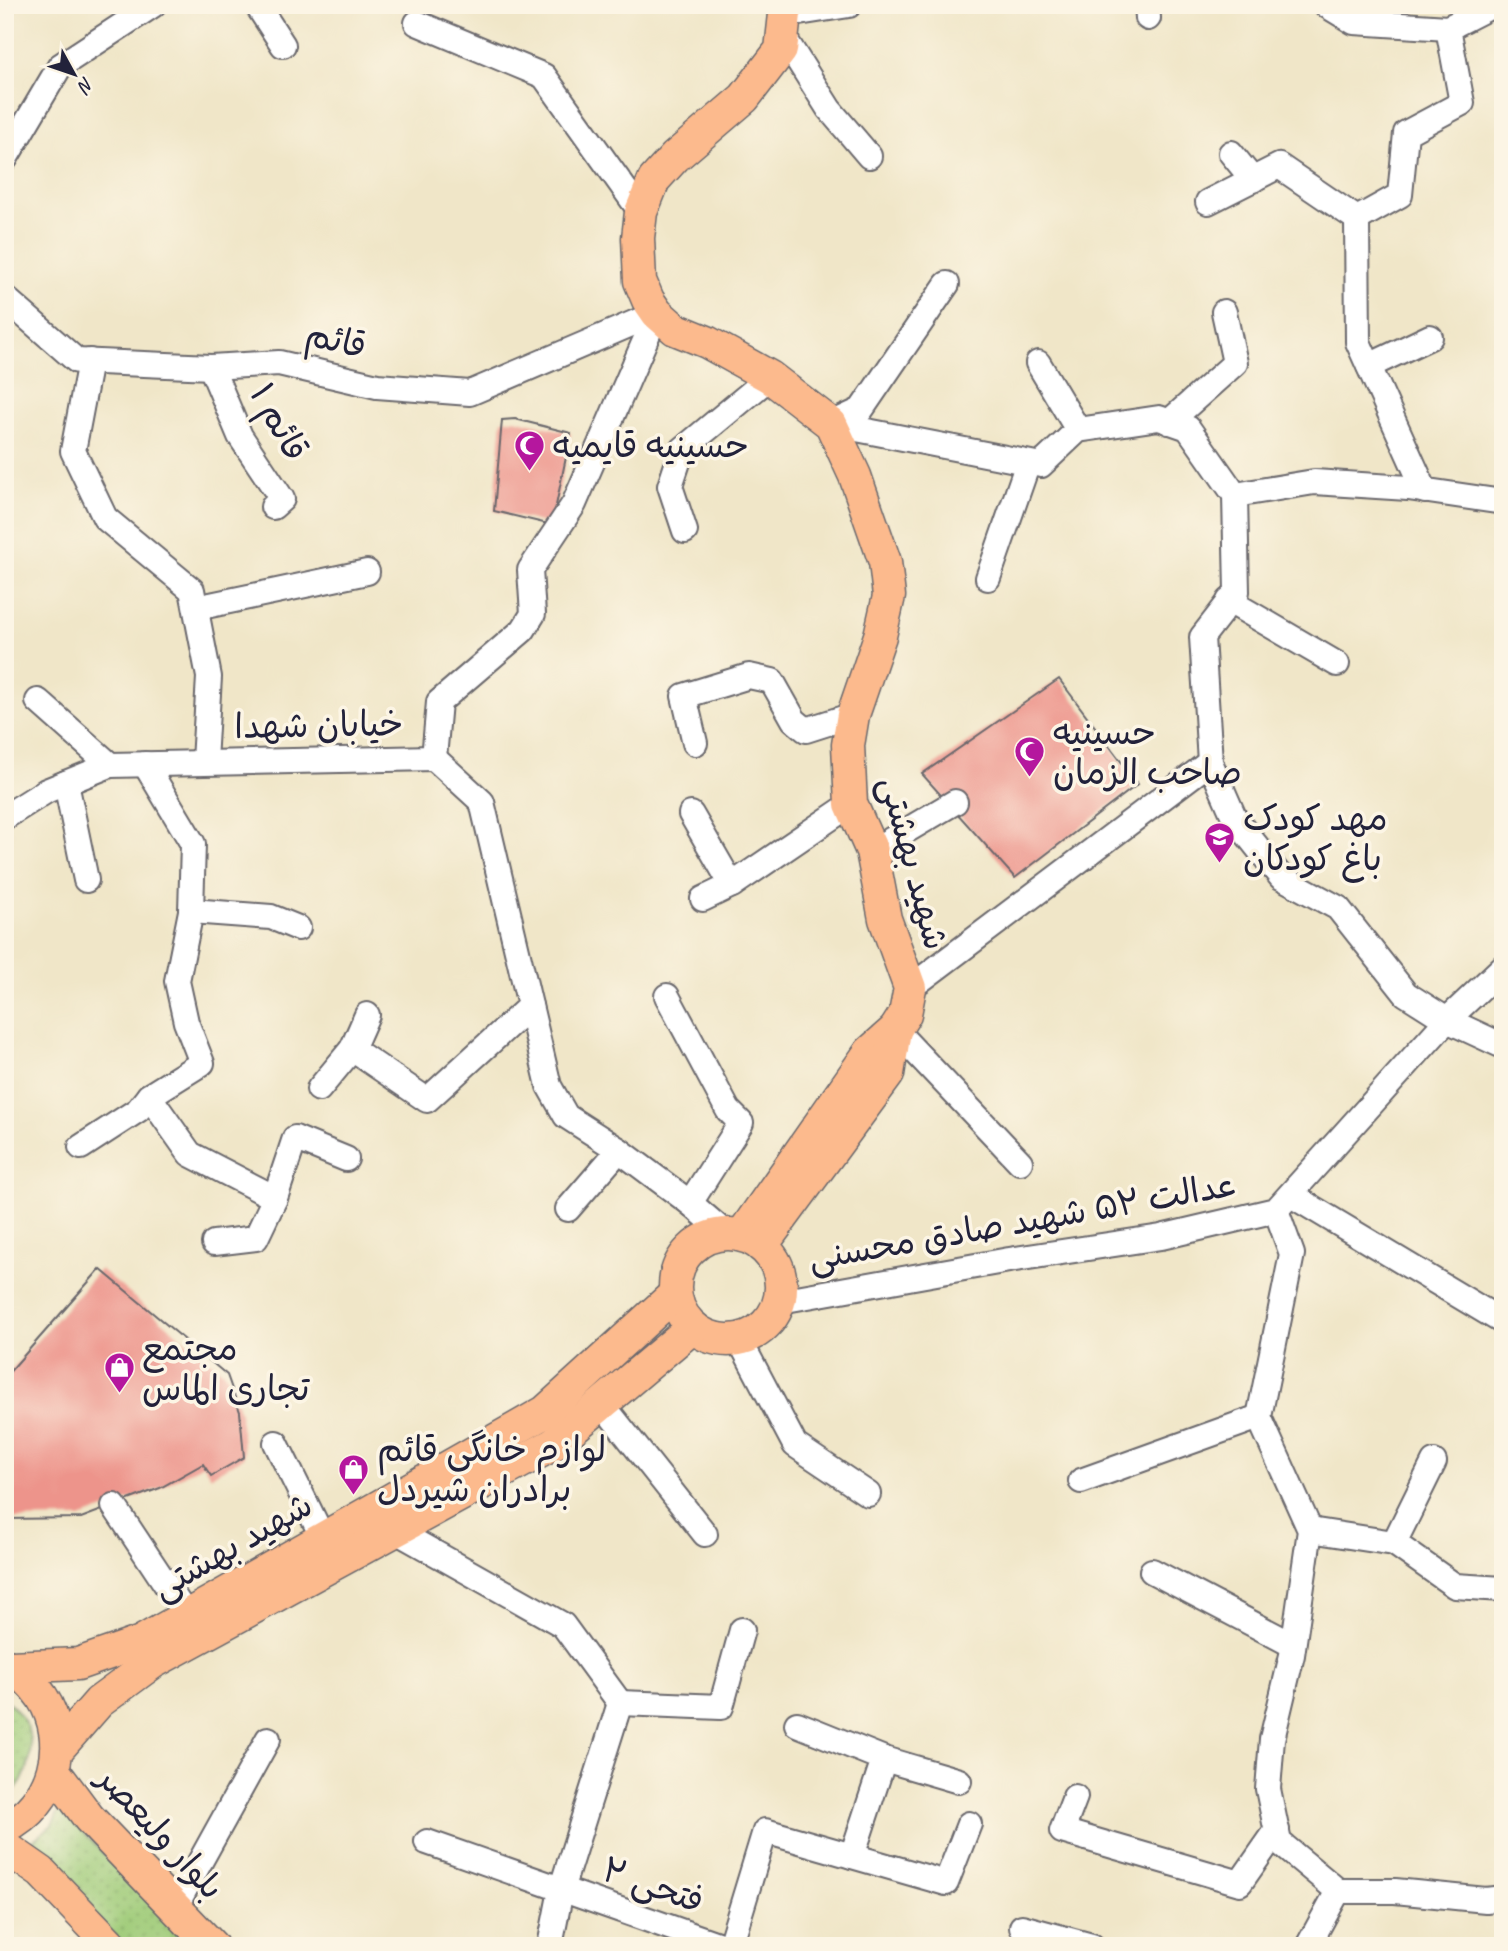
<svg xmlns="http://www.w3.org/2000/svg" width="1508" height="1951" font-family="Caveat,'Playpen Sans Arabic',sans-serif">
  <defs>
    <pattern id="grass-dots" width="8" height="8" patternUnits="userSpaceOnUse" patternTransform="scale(1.75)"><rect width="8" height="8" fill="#a0cc7a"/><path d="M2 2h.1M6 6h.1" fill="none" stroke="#8aaf6a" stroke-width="1.8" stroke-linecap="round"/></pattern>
  </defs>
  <rect width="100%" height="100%" fill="#fcf5e5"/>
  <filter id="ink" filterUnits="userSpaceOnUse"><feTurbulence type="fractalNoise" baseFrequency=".0143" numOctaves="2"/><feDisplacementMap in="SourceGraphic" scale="14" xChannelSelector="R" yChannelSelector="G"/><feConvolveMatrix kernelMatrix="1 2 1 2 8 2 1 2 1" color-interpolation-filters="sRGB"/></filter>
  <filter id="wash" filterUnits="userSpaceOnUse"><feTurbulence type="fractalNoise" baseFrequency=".00686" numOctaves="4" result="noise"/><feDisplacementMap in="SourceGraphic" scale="28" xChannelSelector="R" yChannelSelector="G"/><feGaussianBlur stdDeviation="1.57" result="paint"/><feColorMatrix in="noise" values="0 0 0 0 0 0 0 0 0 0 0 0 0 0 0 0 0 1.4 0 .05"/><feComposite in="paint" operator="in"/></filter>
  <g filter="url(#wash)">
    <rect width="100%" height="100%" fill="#f0e6c8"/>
    <g fill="url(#grass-dots)" stroke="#61775a" stroke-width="2">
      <path d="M5,1699C15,1708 24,1717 28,1730C35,1754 27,1784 5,1798Z"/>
      <polygon points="60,1809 194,1946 124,1946 26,1846 52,1825"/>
    </g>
    <g id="blocks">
      <g fill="#ed948b">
        <polygon points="515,419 571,433 552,525 494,511 502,420"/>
        <polygon points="1059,679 1138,784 1015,878 922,774"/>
        <polygon points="100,1269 227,1375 240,1412 244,1457 211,1476 203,1464 160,1488 81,1518 5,1519 5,1377"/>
      </g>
    </g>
  </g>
  <g filter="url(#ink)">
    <use href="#blocks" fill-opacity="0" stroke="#6a676c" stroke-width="2"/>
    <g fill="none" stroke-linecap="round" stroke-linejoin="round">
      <defs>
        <g id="minor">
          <polyline points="257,5 283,45"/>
          <polyline points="1147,5 1148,18"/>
          <polyline points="1326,5 1354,22 1448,28 1493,5"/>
          <polyline points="786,15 849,5"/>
          <polyline points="417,23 544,76 641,212"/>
          <polyline points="783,36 829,109 869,156"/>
          <polyline points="1231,153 1253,180"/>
          <polyline points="5,159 60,66 153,5"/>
          <polyline points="1208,202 1279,166 1357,219"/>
          <polyline points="5,298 77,361 211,367 279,363 377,386 470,393 657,313"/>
          <polyline points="90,361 73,451 105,518 192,590 209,677 204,761"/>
          <polyline points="1038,363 1078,430"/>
          <polyline points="1369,366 1430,337"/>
          <polyline points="211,367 240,436 282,499 273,507"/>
          <polyline points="1169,422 1235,363 1224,312"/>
          <polyline points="831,424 1041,465 1078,430 1159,418 1188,428 1235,495 1237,592 1202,637 1210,762 1235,819 1281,877 1338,908 1406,994 1447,1020 1503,1046"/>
          <polyline points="831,424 861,410 947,284"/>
          <polyline points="1425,491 1358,342 1357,219 1400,195 1406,133 1462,103 1448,28"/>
          <polyline points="1235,495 1314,482 1408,488 1503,502"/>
          <polyline points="685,531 670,486 682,450 770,377"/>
          <polyline points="988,578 1028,463"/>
          <polyline points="1229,601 1337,664"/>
          <polyline points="196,608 367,572"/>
          <polyline points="38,701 110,765"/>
          <polyline points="695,743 684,696 749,676 772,681 794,720 806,730 853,715"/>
          <polyline points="434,758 482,802 549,1086 566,1116 619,1150 690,1203 725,1233"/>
          <polyline points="434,758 439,702 523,630 533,614 530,570 574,504 657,313"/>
          <polyline points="145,764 193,844 191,911 177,981 186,1022 202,1063 149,1096 190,1154 275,1198 256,1238 214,1243"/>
          <polyline points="66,783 86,880"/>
          <polyline points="691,814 732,885"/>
          <polyline points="5,817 46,791 110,765 434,758"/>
          <polyline points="872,851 955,802"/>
          <polyline points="703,899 732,885 851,804"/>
          <polyline points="191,911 271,917 298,928"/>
          <polyline points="910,988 1210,762"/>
          <polyline points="667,996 728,1110 741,1123 690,1203"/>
          <polyline points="895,1030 1020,1162"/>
          <polyline points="352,1049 367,1015"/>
          <polyline points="319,1089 352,1049 427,1100 530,1006"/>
          <polyline points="81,1147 138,1110 149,1096"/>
          <polyline points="1291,1195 1503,1322"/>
          <polyline points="275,1198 295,1138 346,1159"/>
          <polyline points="568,1209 619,1150"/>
          <polyline points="1276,1210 1292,1254 1259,1417 1310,1530 1292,1655 1272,1739 1268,1789 1279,1842 1338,1891 1308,1946"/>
          <polyline points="780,1301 1009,1260 1161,1237 1276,1210 1447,1020 1503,967"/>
          <polyline points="739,1339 795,1445 868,1494"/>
          <polyline points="602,1404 705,1534"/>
          <polyline points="276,1443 323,1538"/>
          <polyline points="1081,1481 1259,1417"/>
          <polyline points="114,1506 187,1616"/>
          <polyline points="394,1530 563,1625 620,1703"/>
          <polyline points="1310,1530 1394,1543 1455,1586 1503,1589"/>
          <polyline points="1394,1543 1434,1462"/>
          <polyline points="1152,1571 1293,1645"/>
          <polyline points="620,1703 721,1707 742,1630"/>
          <polyline points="797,1724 884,1759 959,1781"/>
          <polyline points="1075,1797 1062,1831 1240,1883 1277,1830"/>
          <polyline points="427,1842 723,1946"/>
          <polyline points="852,1856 884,1759"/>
          <polyline points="1338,1891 1395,1891 1486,1900 1503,1898"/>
          <polyline points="175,1907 268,1739"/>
          <polyline points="1022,1927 1092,1946"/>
          <polyline points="550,1946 561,1890 620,1703"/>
          <polyline points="730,1946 765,1831 946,1883 969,1824"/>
        </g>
        <g id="major">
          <circle cx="728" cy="1287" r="53"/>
          <polyline points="742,1235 870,1052 895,1030 905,1014 910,988 885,919 872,851 851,804 848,745 853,715 880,636 889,596 885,562 855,476 831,424 770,377 707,342 675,329 657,313 648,300 640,281 638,238 641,212 654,180 675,157 744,98 781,50 786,5"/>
          <polyline points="762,1245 888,1074 895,1030"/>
          <path d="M5,1665C20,1671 33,1684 42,1697C71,1742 54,1804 5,1828"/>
          <polyline points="10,1667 78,1664 141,1642 545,1412 675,1294"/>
          <polyline points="57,1750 99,1702 152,1663 554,1444 693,1327"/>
          <polyline points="54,1771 89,1818 212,1946"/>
          <polyline points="5,1847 41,1872 112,1946"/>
        </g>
      </defs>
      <use href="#minor" stroke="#6a676c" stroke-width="28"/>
      <use href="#major" stroke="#6a676c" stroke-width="35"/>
      <use href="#minor" stroke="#fff" stroke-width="24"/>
      <use href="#major" stroke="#fcba8d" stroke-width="32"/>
    </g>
  </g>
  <defs>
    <symbol id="mosque-pin" viewBox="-11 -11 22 30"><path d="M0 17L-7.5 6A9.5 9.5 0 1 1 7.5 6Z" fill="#b5179e" stroke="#fcf5e5"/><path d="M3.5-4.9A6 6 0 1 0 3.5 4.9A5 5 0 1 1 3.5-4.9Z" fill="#fff"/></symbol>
    <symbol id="school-pin" viewBox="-11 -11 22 30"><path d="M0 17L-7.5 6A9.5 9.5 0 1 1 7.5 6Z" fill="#b5179e" stroke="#fcf5e5"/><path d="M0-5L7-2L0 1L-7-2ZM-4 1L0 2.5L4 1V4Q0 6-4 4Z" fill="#fff"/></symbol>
    <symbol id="shop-pin" viewBox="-11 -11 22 30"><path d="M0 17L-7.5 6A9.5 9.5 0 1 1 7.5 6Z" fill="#b5179e" stroke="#fcf5e5"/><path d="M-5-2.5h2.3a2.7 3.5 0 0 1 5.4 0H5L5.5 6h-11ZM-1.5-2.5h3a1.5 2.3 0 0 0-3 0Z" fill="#fff"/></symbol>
  </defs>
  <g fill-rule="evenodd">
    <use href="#mosque-pin" x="512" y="428" width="35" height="47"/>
    <use href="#mosque-pin" x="1012" y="734" width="35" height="47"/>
    <use href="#school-pin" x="1202" y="820" width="35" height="47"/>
    <use href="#shop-pin" x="102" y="1350" width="35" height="47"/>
    <use href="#shop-pin" x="336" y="1452" width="35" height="47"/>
  </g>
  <g text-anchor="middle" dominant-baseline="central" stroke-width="7" stroke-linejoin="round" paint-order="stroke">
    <g font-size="35" fill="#22223b" stroke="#fcf5e5">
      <text transform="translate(336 340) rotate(13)">قائم</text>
      <text transform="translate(279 422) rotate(61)">قائم ۱</text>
      <text transform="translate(319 725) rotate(-1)">خیابان شهدا</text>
      <text transform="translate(914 863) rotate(75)">شهید بهشتی</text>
      <text transform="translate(1023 1221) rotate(-10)">عدالت ۵۲ شهید صادق محسنی</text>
      <text transform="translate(232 1546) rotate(-30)">شهید بهشتی</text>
      <text transform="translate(161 1833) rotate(47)">بلوار ولیعصر</text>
      <text transform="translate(653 1885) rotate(19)">فتحی ۲</text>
    </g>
    <g font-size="35" fill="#22223b" stroke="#fcf5e5" text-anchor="start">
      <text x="553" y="445">حسینیه قایمیه</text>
      <text x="1053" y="732">حسینیه<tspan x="1053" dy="40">صاحب الزمان</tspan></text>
      <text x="1243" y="818">مهد کودک<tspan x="1243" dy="40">باغ کودکان</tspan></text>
      <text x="142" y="1348">مجتمع<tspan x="142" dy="40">تجاری الماس</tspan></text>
      <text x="377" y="1449">لوازم خانگی قائم<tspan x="377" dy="40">برادران شیردل</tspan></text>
    </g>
  </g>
  <rect width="1508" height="1951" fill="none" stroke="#fcf5e5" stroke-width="28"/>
  <g transform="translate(74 74) rotate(130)" stroke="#fcf5e5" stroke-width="5" paint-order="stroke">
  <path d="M0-5L12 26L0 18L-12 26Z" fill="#22223b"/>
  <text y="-10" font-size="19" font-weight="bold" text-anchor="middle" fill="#22223b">N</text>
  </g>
</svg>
